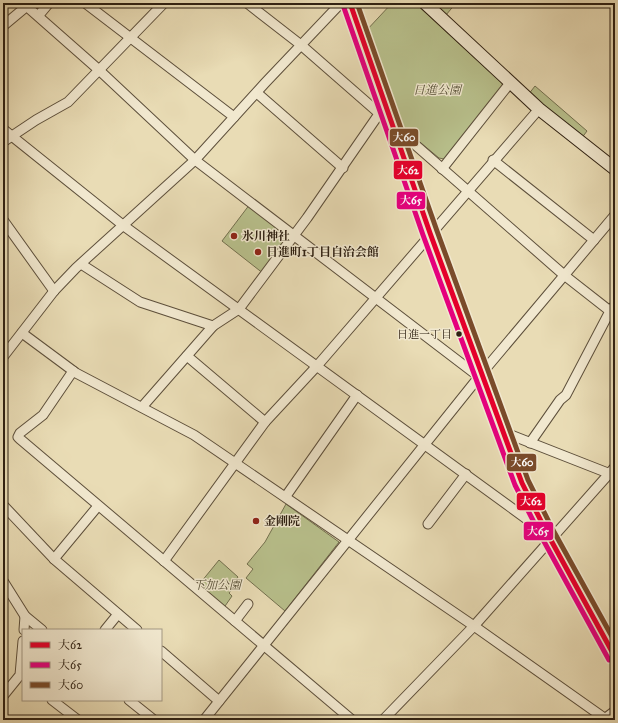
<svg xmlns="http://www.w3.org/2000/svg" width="618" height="723" font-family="'IM FELL Great Primer','Noto Serif JP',serif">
  <rect width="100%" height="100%" fill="#e9dcb5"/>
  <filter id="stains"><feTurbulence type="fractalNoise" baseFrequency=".005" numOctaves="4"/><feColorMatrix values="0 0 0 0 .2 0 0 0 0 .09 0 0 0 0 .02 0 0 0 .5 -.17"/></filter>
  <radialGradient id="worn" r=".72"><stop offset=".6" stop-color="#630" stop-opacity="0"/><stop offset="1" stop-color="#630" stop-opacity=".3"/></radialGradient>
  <g fill="#b8c08c" stroke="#73704f">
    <polygon points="392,3 415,3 502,83 503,87 444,159 439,158 397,123 365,32"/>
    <polygon points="433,3 456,3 446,15"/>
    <polygon points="535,86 587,131 581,139 528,95"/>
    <polygon points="250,204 292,236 264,274 222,241"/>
    <polygon points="286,504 339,542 285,611 246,578 253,569 247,564 265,542"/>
    <polygon points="219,560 238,577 235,581 237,583 229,593 232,596 223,609 197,587"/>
  </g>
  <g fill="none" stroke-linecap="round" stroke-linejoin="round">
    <defs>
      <g id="street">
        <polyline points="23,3 99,70 195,160 474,373 482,373"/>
        <polyline points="85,3 234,117"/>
        <polyline points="247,3 301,45 564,275 615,315"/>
        <polyline points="39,15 49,3"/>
        <polyline points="3,26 27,6"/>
        <polyline points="257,93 343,168"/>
        <polyline points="3,129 124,226 546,533"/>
        <polyline points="3,142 36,120 68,102 164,3"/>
        <polyline points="493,160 594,240"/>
        <polyline points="442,169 510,83"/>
        <polyline points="3,220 54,291"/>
        <polyline points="81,264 140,302 213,326"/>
        <polyline points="22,333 76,373 194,435 474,626 607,720"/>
        <polyline points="187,356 265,422"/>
        <polyline points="3,357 54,291 76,268 195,160 265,83 341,3"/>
        <polyline points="73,371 43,415 20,433 18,437 20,439 352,720"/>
        <polyline points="142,407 213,326 239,309 307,218 379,114"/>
        <polyline points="503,432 613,475"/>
        <polyline points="530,443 560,400 566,395 610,311 615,305"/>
        <polyline points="286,496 357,395"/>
        <polyline points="3,505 54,559 137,630"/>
        <polyline points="428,524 466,474"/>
        <polyline points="54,559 98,506"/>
        <polyline points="164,561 265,422 317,366 539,109"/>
        <polyline points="3,581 25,616 42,630"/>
        <polyline points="235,621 248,604"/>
        <polyline points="24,630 25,616"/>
        <polyline points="105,630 118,614"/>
        <polyline points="161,651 219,701"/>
        <polyline points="3,696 20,675 23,641"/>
        <polyline points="52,700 78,720"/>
        <polyline points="129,700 154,720"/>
        <polyline points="204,720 482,373 615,215"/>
        <polyline points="383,720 474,626 615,467"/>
        <polyline points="603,720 615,711"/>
      </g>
      <g id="secondary">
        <polyline points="350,3 430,233 522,483 547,533 615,657"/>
        <polyline points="425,3 539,109 615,169"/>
      </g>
    </defs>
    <use href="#street" stroke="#5d4f3b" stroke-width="11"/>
    <use href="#secondary" stroke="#2e2012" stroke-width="14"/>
    <use href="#street" stroke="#f1e8cf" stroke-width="9"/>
    <use href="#secondary" stroke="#f1e8cf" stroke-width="12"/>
    <defs>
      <polyline id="bus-1" points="350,3 430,233 522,483 547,533 615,657"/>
      <polyline id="bus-2" points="343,5 423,235 515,485 541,536 609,660"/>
      <polyline id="bus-3" points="357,3 437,231 528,480 553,530 615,642"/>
    </defs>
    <use href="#bus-1" stroke="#f1e8cf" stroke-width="8"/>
    <use href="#bus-2" stroke="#f1e8cf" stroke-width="8"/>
    <use href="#bus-3" stroke="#f1e8cf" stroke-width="8"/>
    <use href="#bus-1" stroke="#e4002b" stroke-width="5"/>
    <use href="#bus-2" stroke="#e5007d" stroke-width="5"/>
    <use href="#bus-3" stroke="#7a4b2a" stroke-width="5"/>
  </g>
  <g fill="#8f2418" stroke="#f1e8cf" stroke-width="1.5">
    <circle cx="234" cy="236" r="4"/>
    <circle cx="258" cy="252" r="4"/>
    <circle cx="256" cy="521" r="4"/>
  </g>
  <circle fill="#2e2012" stroke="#f1e8cf" stroke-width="1.5" cx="459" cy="334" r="3.5"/>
  <g text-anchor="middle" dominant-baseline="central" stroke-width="3" stroke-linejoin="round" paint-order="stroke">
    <g font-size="11" fill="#2e2012" stroke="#f1e8cf" text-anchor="end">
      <text x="452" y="334">日進一丁目</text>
    </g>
    <g font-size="12" font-style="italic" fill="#575037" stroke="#f1e8cf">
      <text x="437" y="90">日進公園</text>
      <text x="217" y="585">下加公園</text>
    </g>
    <g font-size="12" font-weight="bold" fill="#2e2012" stroke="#f1e8cf" text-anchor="start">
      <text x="242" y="236">氷川神社</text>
      <text x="266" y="252">日進町1丁目自治会館</text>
      <text x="264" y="521">金剛院</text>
    </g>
  </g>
  <g stroke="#f1e8cf" stroke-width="1.5">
    <rect x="389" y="128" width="30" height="19" rx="4" fill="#7a4b2a"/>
    <rect x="393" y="160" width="30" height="20" rx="4" fill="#e4002b"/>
    <rect x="396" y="191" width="30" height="19" rx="4" fill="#e5007d"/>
    <rect x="506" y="453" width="31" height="19" rx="4" fill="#7a4b2a"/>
    <rect x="516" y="492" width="30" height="19" rx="4" fill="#e4002b"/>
    <rect x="523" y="521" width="31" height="20" rx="4" fill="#e5007d"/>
  </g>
  <g font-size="11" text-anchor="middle" font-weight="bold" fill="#fff">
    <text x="404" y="141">大60</text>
    <text x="408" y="174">大62</text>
    <text x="411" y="204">大65</text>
    <text x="522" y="466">大60</text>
    <text x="531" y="505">大62</text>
    <text x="538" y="535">大65</text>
  </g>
  <rect width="618" height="723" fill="none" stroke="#e9dcb5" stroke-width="16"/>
  <rect x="4" y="4" width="610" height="715" fill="none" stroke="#2e2012" stroke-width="2"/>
  <rect x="8" y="8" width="602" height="707" fill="none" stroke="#2e2012"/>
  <rect x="22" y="629" width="140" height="72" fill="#f1e8cf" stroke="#a39883"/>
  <rect x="30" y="642" width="20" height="6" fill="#e4002b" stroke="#a39883"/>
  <text x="58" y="649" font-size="12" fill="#2e2012">大62</text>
  <rect x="30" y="662" width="20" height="6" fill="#e5007d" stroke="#a39883"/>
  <text x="58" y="669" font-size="12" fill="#2e2012">大65</text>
  <rect x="30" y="682" width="20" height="6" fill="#7a4b2a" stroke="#a39883"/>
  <text x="58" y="689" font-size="12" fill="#2e2012">大60</text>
  <rect width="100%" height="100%" filter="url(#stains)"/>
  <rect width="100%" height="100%" fill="url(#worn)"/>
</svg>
